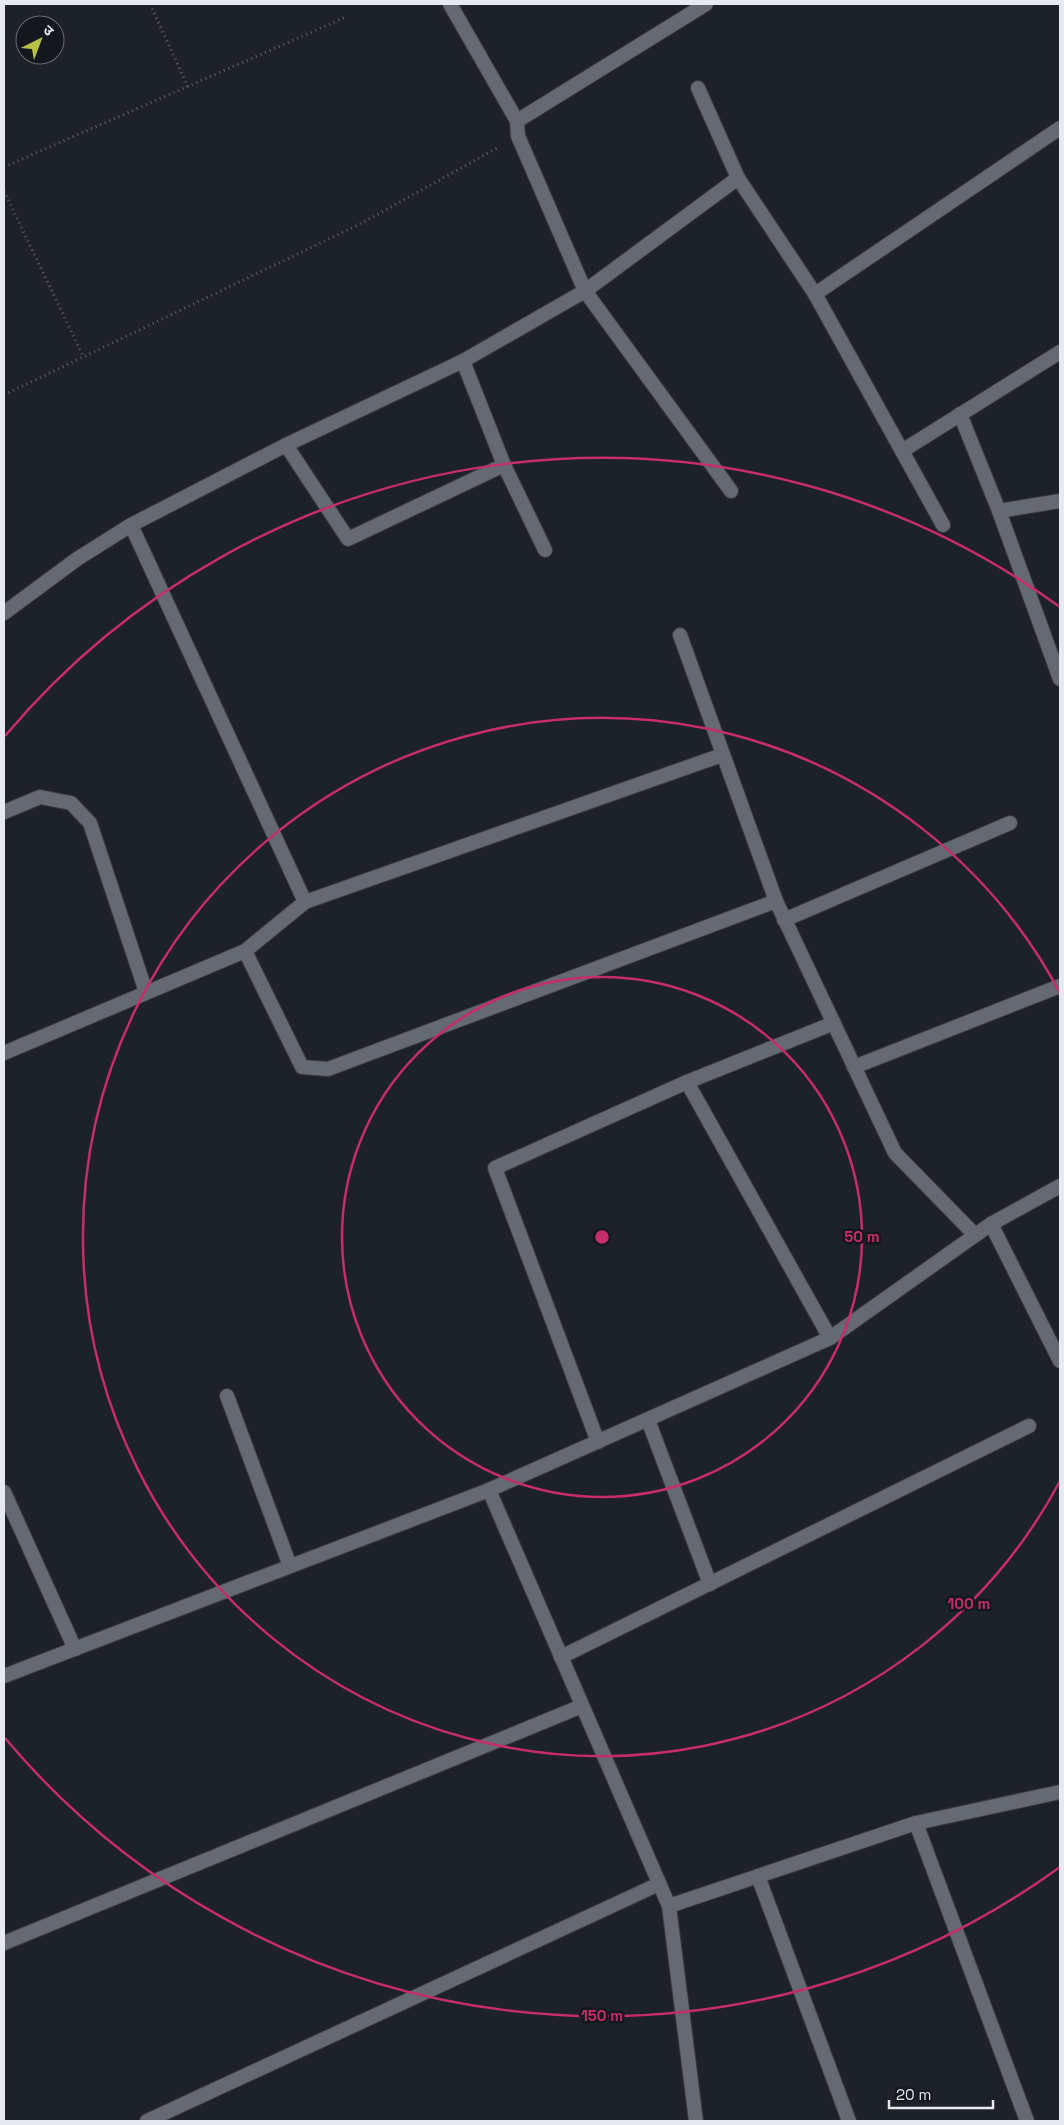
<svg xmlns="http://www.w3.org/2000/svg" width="1064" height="2125" font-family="'Space Grotesk','Noto Sans Devanagari',sans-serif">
  <rect width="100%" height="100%" fill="#1d2128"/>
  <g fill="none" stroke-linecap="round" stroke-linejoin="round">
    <defs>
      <g id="minor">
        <polyline points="450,4 517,121 518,136 585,291 731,491"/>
        <polyline points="698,88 738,178 815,294 943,525"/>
        <polyline points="517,121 706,4"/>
        <polyline points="815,294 1060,128"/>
        <polyline points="463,361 504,465 545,550"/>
        <polyline points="960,414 999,511 1060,679"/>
        <polyline points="286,445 348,539 504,465"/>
        <polyline points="902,451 1060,352"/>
        <polyline points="999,511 1060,501"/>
        <polyline points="131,525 305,902"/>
        <polyline points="4,613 77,559 131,525 286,445 463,361 585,291 738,178"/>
        <polyline points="680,635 776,901 895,1153 975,1235"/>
        <polyline points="4,812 40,797 71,803 90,823 146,992"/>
        <polyline points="784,920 1010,823"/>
        <polyline points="245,951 302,1067 328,1069 776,901"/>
        <polyline points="4,1053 245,951 305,902 722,755"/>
        <polyline points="854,1067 1060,986"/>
        <polyline points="687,1082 830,1338"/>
        <polyline points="991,1224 1060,1361"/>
        <polyline points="227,1396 290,1566"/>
        <polyline points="648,1420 710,1584"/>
        <polyline points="598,1442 495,1168 687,1082 834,1023"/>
        <polyline points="489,1490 830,1338 991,1224 1060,1186"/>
        <polyline points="4,1492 75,1649"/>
        <polyline points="561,1657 1029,1426"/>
        <polyline points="916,1823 1027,2121"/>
        <polyline points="758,1876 849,2121"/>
        <polyline points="669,1906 696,2121"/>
        <polyline points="4,1943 582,1706"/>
        <polyline points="147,2121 659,1884"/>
      </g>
      <polyline id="tertiary" points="4,1676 489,1490 669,1906 916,1823 1060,1792"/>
    </defs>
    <use href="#minor" stroke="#383b42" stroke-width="16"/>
    <use href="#tertiary" stroke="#383b42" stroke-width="16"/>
    <g stroke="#606369" stroke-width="3" stroke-dasharray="1 4" stroke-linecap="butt">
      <polyline points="150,4 188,87"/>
      <polyline points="4,167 346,17"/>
      <polyline points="4,191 83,356"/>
      <polyline points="4,395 362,223 497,148"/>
    </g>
    <use href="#minor" stroke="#656972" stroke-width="14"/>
    <use href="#tertiary" stroke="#656972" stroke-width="14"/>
  </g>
  <g fill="none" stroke="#c62d6a" stroke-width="2.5">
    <circle cx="602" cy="1237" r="260"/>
    <path d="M1060 1481A519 519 0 1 1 1060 993"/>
    <path d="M1060 1867A779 779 0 0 1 5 1738M5 736A779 779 0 0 1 1060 607"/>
  </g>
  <circle cx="602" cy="1237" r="8" fill="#c62d6a" stroke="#14181e" stroke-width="2.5"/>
  <g font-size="15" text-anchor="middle" font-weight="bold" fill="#c62d6a" stroke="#14181e" stroke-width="5" stroke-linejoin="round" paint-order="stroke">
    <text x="862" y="1242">50 m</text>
    <text x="969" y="1609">100 m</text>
    <text x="602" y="2021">150 m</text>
  </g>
  <rect width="1064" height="2125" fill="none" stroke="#e7e9ee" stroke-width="10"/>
  <g transform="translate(40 40) rotate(42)"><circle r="24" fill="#14181e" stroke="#686c71"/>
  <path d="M0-4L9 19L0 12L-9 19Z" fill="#b8c147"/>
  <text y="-8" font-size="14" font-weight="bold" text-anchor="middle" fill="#e7e9ee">उ</text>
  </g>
  <path d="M889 2100v8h104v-8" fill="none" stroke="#e7e9ee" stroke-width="2.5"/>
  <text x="896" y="2100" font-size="15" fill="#e7e9ee" stroke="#14181e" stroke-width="4" paint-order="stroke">20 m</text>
</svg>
